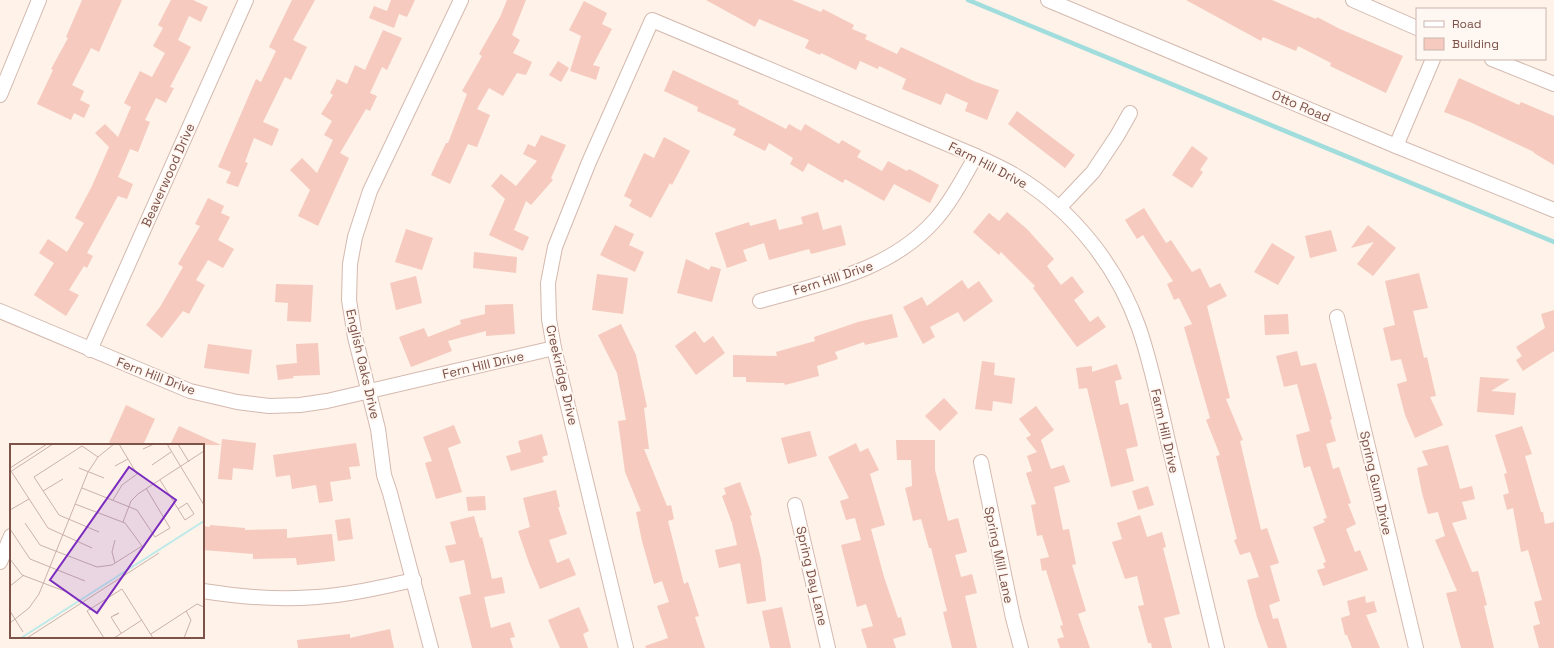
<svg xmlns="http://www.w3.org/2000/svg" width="1554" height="648" font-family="'Space Grotesk',sans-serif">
  <rect width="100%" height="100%" fill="#fef2e9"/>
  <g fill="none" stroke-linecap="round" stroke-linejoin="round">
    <polyline stroke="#a0dddc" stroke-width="4.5" points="968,0 1554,242"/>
  </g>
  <g fill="#f6cabe">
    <polygon points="82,0 122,0 99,52 91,48 72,85 84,91 80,100 90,105 84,118 74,113 71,120 37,104 53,70 51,69 68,38 66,37"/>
    <polygon points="171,0 193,0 208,7 201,22 189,16 178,40 191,47 170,87 174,88 166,103 156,98 145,120 150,122 138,152 130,149 118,177 133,184 127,199 118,196 87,253 93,256 87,268 84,266 69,290 79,295 66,316 34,295 54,263 39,253 48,239 67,252 84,223 75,218 92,186 109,147 95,133 105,124 118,137 131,107 124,103 140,71 152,77 165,53 153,46 163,28 158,25"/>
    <polygon points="292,0 315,0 293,40 307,47 291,80 285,77 263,122 279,129 272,146 254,138 245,162 248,163 238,187 226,183 231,172 218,167 256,79 261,82 276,51 269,47"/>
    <polygon points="391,0 415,0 407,17 399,14 394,28 369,18 374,6 387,11"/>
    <polygon points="507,0 526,0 512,35 520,40 513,53 532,62 526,75 517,73 503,96 489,88 477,109 490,115 477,147 468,144 450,184 431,175 446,143 448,143 467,94 462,91 482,56 479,54 500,17"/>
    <polygon points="706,0 792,0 821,12 823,9 854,25 852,29 867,35 865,39 897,54 901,47 976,82 999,90 987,120 965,111 968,103 946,93 941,105 902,89 906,79 879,66 878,69 860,61 856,70 821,53 820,55 805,48 809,40 759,19 755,27"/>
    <polygon points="1186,0 1272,0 1316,19 1317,17 1340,29 1403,56 1386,93 1330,66 1331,63 1298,46 1296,51 1263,37 1261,41"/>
    <polygon points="584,1 607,13 602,24 612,29 593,65 600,67 596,80 570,71 581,36 569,30"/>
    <polygon points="383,30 402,38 387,70 382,67 370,93 377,96 370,111 366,109 340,153 349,158 318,226 298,216 310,190 290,170 302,158 317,173 333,140 324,135 332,121 321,114 333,95 330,93 337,79 347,84 355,65 365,70"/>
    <polygon points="558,61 569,68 561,82 549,75"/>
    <polygon points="673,70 739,101 738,104 786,129 789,124 801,131 805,124 839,144 842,140 861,151 857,157 882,171 888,161 907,171 909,169 939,185 930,203 894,184 884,201 845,179 843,183 808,163 803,172 790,164 793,158 769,143 765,151 733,135 736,129 697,111 698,107 664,91"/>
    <polygon points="1459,78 1519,105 1521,102 1554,116 1554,165 1534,153 1534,152 1470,122 1444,112"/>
    <polygon points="1017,111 1075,155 1065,168 1008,124"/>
    <polygon points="541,135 566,145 551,178 553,180 531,205 526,201 514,230 529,237 523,251 489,235 505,199 491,186 501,174 516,186 537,161 523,154 528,144 535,147"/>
    <polygon points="664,137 690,151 672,185 670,183 651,218 629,206 632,200 624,196 644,153 654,158"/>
    <polygon points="1192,146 1208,158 1200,170 1203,172 1192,188 1172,175"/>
    <polygon points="208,198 224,206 221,213 230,217 218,240 234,249 223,268 208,260 196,280 205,285 189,314 183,311 162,338 146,325 160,307 183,267 178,264 200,226 195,224"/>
    <polygon points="1144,208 1166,243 1171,240 1192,272 1200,268 1210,288 1220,283 1227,296 1207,306 1230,398 1226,399 1243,440 1240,441 1261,530 1267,528 1279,563 1270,566 1280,601 1269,605 1273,619 1278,618 1287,648 1268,648 1257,617 1247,580 1259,577 1250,552 1240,555 1234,540 1237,539 1216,456 1220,455 1206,420 1210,418 1184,327 1192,324 1179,298 1174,300 1167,284 1173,281 1143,235 1137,239 1125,220"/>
    <polygon points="818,212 823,230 841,225 846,245 811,254 809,249 769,260 764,243 743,250 747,261 727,268 715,233 749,222 750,226 776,219 779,230 803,224 801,217"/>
    <polygon points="1007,212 1027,229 1054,259 1047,266 1061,285 1072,276 1084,292 1074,300 1090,322 1098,316 1106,327 1077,347 1033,288 1035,286 1001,252 999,255 973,232 989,213 999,221"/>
    <polygon points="615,225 634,234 629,245 644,252 635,272 600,255"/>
    <polygon points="1368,225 1396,248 1373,276 1357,264 1374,242 1351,248"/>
    <polygon points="406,229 433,238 422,270 395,262"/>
    <polygon points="1331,230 1337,251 1310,258 1305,236"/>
    <polygon points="1272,243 1295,257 1278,285 1254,272"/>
    <polygon points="474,252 517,257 516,273 473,268"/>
    <polygon points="686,259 709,270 711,266 721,269 712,302 677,293"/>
    <polygon points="1419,273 1428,308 1413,311 1424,358 1427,357 1436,396 1430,397 1443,425 1415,438 1405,415 1397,384 1407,381 1401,359 1391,361 1383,328 1395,325 1385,281"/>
    <polygon points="597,274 628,278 623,314 592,310"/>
    <polygon points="416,276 422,303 396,310 390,283"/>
    <polygon points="962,280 968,289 979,281 993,301 964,322 958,312 930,327 935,337 923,344 903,307 922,297 927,306"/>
    <polygon points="276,284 313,285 311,322 287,321 288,303 275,302"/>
    <polygon points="513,304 515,334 486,336 486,331 448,341 452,351 411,367 399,337 424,328 428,337 461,324 460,320 485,314 485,305"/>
    <polygon points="1554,310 1554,351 1523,371 1516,360 1522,356 1516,347 1545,328 1541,314"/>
    <polygon points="892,314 898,337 865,345 864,342 835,352 838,359 817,366 819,376 785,385 784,383 746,382 746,377 733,377 733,355 777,356 776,352 815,341 814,337 858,322"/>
    <polygon points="1288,314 1289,334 1265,335 1264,315"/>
    <polygon points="621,324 636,355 647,407 644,408 649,449 644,449 667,506 671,505 674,519 668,521 684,584 688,582 699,616 695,617 705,648 646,648 645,646 668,638 657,606 669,602 662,581 654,584 642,541 636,512 641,511 625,472 618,421 626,420 617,373 598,335"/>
    <polygon points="695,331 704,343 713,336 725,353 696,375 675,346"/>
    <polygon points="318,343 320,375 293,376 294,378 278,380 276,365 297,363 296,344"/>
    <polygon points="208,344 252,350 249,374 204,368"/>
    <polygon points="1297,351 1301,366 1316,363 1332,419 1330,420 1336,441 1326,444 1333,469 1339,467 1351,503 1348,504 1356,524 1346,529 1355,552 1360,550 1368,570 1323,586 1317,570 1325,568 1323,563 1326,562 1313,527 1325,522 1323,519 1327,518 1310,466 1304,468 1296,435 1310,431 1297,384 1284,387 1276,356"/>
    <polygon points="982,361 995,363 994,375 1015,378 1012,404 993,401 992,411 975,409"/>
    <polygon points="1117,364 1122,379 1115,381 1120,405 1128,403 1138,446 1126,449 1134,481 1111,487 1087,388 1079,389 1076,368 1092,366 1092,372"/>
    <polygon points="1480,377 1510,379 1491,391 1516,393 1514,415 1477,412"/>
    <polygon points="944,398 958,413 940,431 925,416"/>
    <polygon points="126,405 155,419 143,445 108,445"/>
    <polygon points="1036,406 1054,430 1041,440 1051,469 1064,465 1070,482 1054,487 1063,530 1069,529 1076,564 1072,565 1086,611 1078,614 1090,648 1060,648 1057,639 1064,637 1060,626 1063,625 1046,570 1042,571 1040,559 1049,557 1042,535 1037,536 1031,505 1036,504 1026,473 1032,471 1027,456 1037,452 1026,438 1031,435 1019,419"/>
    <polygon points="454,425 461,443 448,448 462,492 436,499 425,463 432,461 423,437"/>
    <polygon points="179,426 221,445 170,445"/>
    <polygon points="1522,426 1532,454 1525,456 1541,512 1543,512 1545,524 1554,522 1554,648 1539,648 1533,626 1540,624 1534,602 1542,600 1528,550 1521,552 1513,508 1507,510 1503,495 1509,493 1504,474 1507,473 1495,435"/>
    <polygon points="810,431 817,456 788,464 781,438"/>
    <polygon points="542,434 548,455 542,457 544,462 511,471 506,456 521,452 518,441"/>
    <polygon points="222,439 256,443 253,470 233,468 232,480 218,479"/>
    <polygon points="896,440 935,440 935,470 948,521 958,518 967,552 955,555 961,577 972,574 977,593 965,596 977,648 952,648 943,612 947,611 931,548 929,548 921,519 913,521 905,488 912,486 911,460 897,460"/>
    <polygon points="356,443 360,466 349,467 351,479 330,482 333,501 319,503 316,485 292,489 290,475 276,477 273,455"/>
    <polygon points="856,443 860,452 868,448 879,470 870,474 885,525 871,529 884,577 898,618 901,617 906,635 893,639 896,648 867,648 861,629 873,626 866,604 857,607 841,545 861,540 855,518 846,520 840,501 849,498 828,457"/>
    <polygon points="1448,445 1460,489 1472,486 1475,499 1462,502 1467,519 1452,523 1472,572 1478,571 1487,605 1484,606 1494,648 1461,648 1446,593 1457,591 1435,540 1445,536 1438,512 1428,514 1422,493 1417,468 1428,465 1422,451"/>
    <polygon points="740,482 752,515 750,516 761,559 766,601 747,604 740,563 719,568 715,550 737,545 732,523 722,496 726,494 724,488"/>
    <polygon points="1148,486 1154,505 1138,510 1132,491"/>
    <polygon points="556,490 560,507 558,507 567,534 549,540 557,563 569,558 576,575 540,589 529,563 518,531 530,527 523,498"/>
    <polygon points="485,496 486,510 468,511 466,497"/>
    <polygon points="1140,515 1147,537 1162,532 1166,547 1163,548 1180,614 1164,618 1172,648 1152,648 1151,643 1148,643 1138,606 1144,605 1137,576 1125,579 1112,542 1122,539 1117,523"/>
    <polygon points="474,516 480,538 482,537 492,579 502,577 505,593 484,597 491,628 510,622 515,637 510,638 513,648 472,648 459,597 471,594 464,560 450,563 445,546 456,544 450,522"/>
    <polygon points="350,518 353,539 338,541 335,520"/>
    <polygon points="210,525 245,528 245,530 287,529 287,538 332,534 335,561 297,565 296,558 253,559 253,554 203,550 203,526 210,527"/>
    <polygon points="1365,596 1366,603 1374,601 1377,612 1366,615 1380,648 1352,648 1347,635 1345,635 1341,618 1350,615 1347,601"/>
    <polygon points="579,607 589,631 583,634 588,648 560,648 548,620"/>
    <polygon points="782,607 791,648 770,648 762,611"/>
    <polygon points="390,629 394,648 298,648 297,640 350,634 350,638"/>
  </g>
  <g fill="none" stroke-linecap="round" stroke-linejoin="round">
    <defs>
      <g id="minor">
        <polyline points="1048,0 1396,146 1554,210"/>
        <polyline points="1353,0 1417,28"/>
        <polyline points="1492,59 1554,84"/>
        <polyline points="0,95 39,0"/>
        <polyline points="1396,146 1433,59"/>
        <polyline points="1059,208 1093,172 1117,136 1130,113"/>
        <path d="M760,301C822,283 890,271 935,220C952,201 963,178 976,156"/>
        <polyline points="0,311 190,391 237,402 269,406 300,405 327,401 554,348"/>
        <polyline points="1337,317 1416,648"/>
        <polyline points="90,350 246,0"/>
        <polyline points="981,462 1013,618 1021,648"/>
        <polyline points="795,505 828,648"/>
        <polyline points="0,562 11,536"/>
        <path d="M203,591C240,597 279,600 317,597C349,595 382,587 414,580"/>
        <polyline points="431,648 390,493 384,475 378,429 355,337 349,300 350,264 355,237 370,191 461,0"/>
        <path d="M626,648L554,348L549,319L548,283L555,247L589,162L652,20L976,156C989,162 1003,168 1016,176C1073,210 1117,266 1139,328C1153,369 1161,412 1171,454C1186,519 1202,583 1217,648"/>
      </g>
    </defs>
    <use href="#minor" stroke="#d4b9af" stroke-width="16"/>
    <use href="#minor" stroke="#fff" stroke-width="14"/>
  </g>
  <g text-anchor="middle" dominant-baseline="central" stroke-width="4" stroke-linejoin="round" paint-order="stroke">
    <g font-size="13" fill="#7c5249" stroke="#fff7f1">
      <text transform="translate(1301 106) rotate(23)">Otto Road</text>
      <text transform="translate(988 165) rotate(27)">Farm Hill Drive</text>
      <text transform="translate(168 175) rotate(-66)">Beaverwood Drive</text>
      <text transform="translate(833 278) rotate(-18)">Fern Hill Drive</text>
      <text transform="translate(363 364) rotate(77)">English Oaks Drive</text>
      <text transform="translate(483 365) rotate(-13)">Fern Hill Drive</text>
      <text transform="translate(562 375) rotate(77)">Creekridge Drive</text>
      <text transform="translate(156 376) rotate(21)">Fern Hill Drive</text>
      <text transform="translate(1165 431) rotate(77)">Farm Hill Drive</text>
      <text transform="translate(1376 483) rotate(77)">Spring Gum Drive</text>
      <text transform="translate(999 555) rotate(78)">Spring Mill Lane</text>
      <text transform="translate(812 576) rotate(77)">Spring Day Lane</text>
    </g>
  </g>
  <g transform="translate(10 444)">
    <rect width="194" height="194" fill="#fef2e9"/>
    <path fill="none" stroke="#bbeae9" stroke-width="2" d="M11,194L194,77"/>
    <path fill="none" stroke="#cab2a9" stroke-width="1" d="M157,0L194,61M168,0L179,18M133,5L144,0M88,13L72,2L24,33L49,71L89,88M142,21L161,8M105,22L118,15M0,24L37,0M69,24L94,34M1,27L38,84L82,104M0,28L43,0M150,36L175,76L184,70L177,59L168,65M72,44L127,66L145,93L160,84L136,44M33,47L53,35M103,56L112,41L127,30L109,0M0,66L19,55M113,78L121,57L128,50L194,7M15,79L30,101L87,123L102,121L132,102L115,79L65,60M0,85L20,115L75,137M0,115L12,131L57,148M105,119L102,108L105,96M0,142L14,131M0,167L13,188M103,172L109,169L101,173L111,189M0,179L19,164L29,150L78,28L88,13L104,0M141,190L187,160L194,163M17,194L149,109M94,194L77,167L112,145L143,194M104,194L132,176M174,194L181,176L176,167"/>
    <path fill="#7b2cbf" fill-opacity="0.15" stroke="#7b2cbf" stroke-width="2" d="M119,23L166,56L87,169L40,136Z"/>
    <rect width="194" height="194" fill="none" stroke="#7c5249" stroke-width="2"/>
  </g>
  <rect x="1416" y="8" width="130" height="52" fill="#fff7f1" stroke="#cbb5ae"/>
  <rect x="1424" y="21" width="20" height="6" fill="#ffffff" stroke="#cbb5ae"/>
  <text x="1452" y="28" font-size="12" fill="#7c5249">Road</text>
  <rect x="1424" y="38" width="20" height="12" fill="#f6cabe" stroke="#cbb5ae"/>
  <text x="1452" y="48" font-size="12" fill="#7c5249">Building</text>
</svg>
